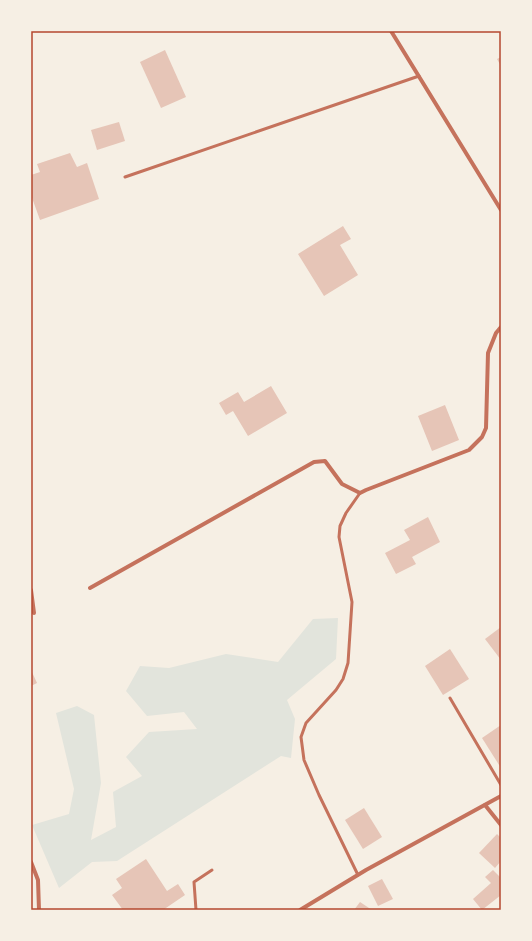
<svg xmlns="http://www.w3.org/2000/svg" width="532" height="941" font-family="Barlow,sans-serif">
  <rect width="100%" height="100%" fill="#f6efe4"/>
  <polygon fill="#e2e4dc" points="338,618 336,659 287,700 295,719 291,758 281,756 117,861 92,862 59,888 32,825 69,814 74,789 56,713 77,706 94,715 101,783 91,840 116,827 113,792 142,776 126,757 149,732 197,729 184,712 147,716 126,691 140,666 169,668 226,654 278,662 313,619"/>
  <g fill="#e6c5b7">
    <polygon points="165,50 186,97 161,108 140,62"/>
    <polygon points="501,57 501,66 497,59"/>
    <polygon points="119,122 125,141 97,150 91,130"/>
    <polygon points="70,153 77,167 87,163 99,199 40,220 31,195 31,175 40,172 37,164"/>
    <polygon points="343,226 351,239 340,245 358,275 324,296 298,254"/>
    <polygon points="271,386 287,413 248,436 233,411 226,415 219,403 238,392 244,402"/>
    <polygon points="445,405 459,440 432,451 418,416"/>
    <polygon points="428,517 440,542 412,557 416,564 396,574 385,553 410,540 404,530"/>
    <polygon points="501,627 501,660 485,639"/>
    <polygon points="450,649 469,679 443,695 425,666"/>
    <polygon points="31,670 37,683 31,686"/>
    <polygon points="501,725 501,768 482,738"/>
    <polygon points="364,808 382,837 363,849 345,820"/>
    <polygon points="497,834 501,838 501,861 495,868 479,853"/>
    <polygon points="146,859 167,891 178,884 185,895 163,910 123,910 112,895 122,888 116,879"/>
    <polygon points="493,870 501,878 501,895 482,910 473,899 491,883 485,877"/>
    <polygon points="382,879 393,899 378,906 368,886"/>
    <polygon points="360,902 372,910 354,910"/>
  </g>
  <g fill="none" stroke-linecap="round" stroke-linejoin="round">
    <g stroke="#c5725c" stroke-width="3">
      <polyline points="125,177 419,76"/>
      <polyline points="450,698 501,785"/>
      <polyline points="358,875 319,795 304,760 301,737 306,723 336,690 343,679 348,663 352,602 339,537 340,526 346,513 360,493"/>
      <polyline points="196,910 194,882 212,870"/>
    </g>
    <g stroke="#c5725c" stroke-width="4">
      <polyline points="391,31 501,210"/>
      <polyline points="90,588 314,462 325,461 342,484 360,493 366,490 469,450 482,437 486,428 488,353 496,333 501,327"/>
      <polyline points="31,590 34,613"/>
      <polyline points="485,805 501,825"/>
      <polyline points="31,862 38,880 39,910"/>
      <polyline points="300,910 366,870 501,796"/>
    </g>
  </g>
  <rect width="532" height="941" fill="none" stroke="#f6efe4" stroke-width="64"/>
  <rect x="32" y="32" width="468" height="877" fill="none" stroke="#b5482f" stroke-width="1.5"/>
</svg>
